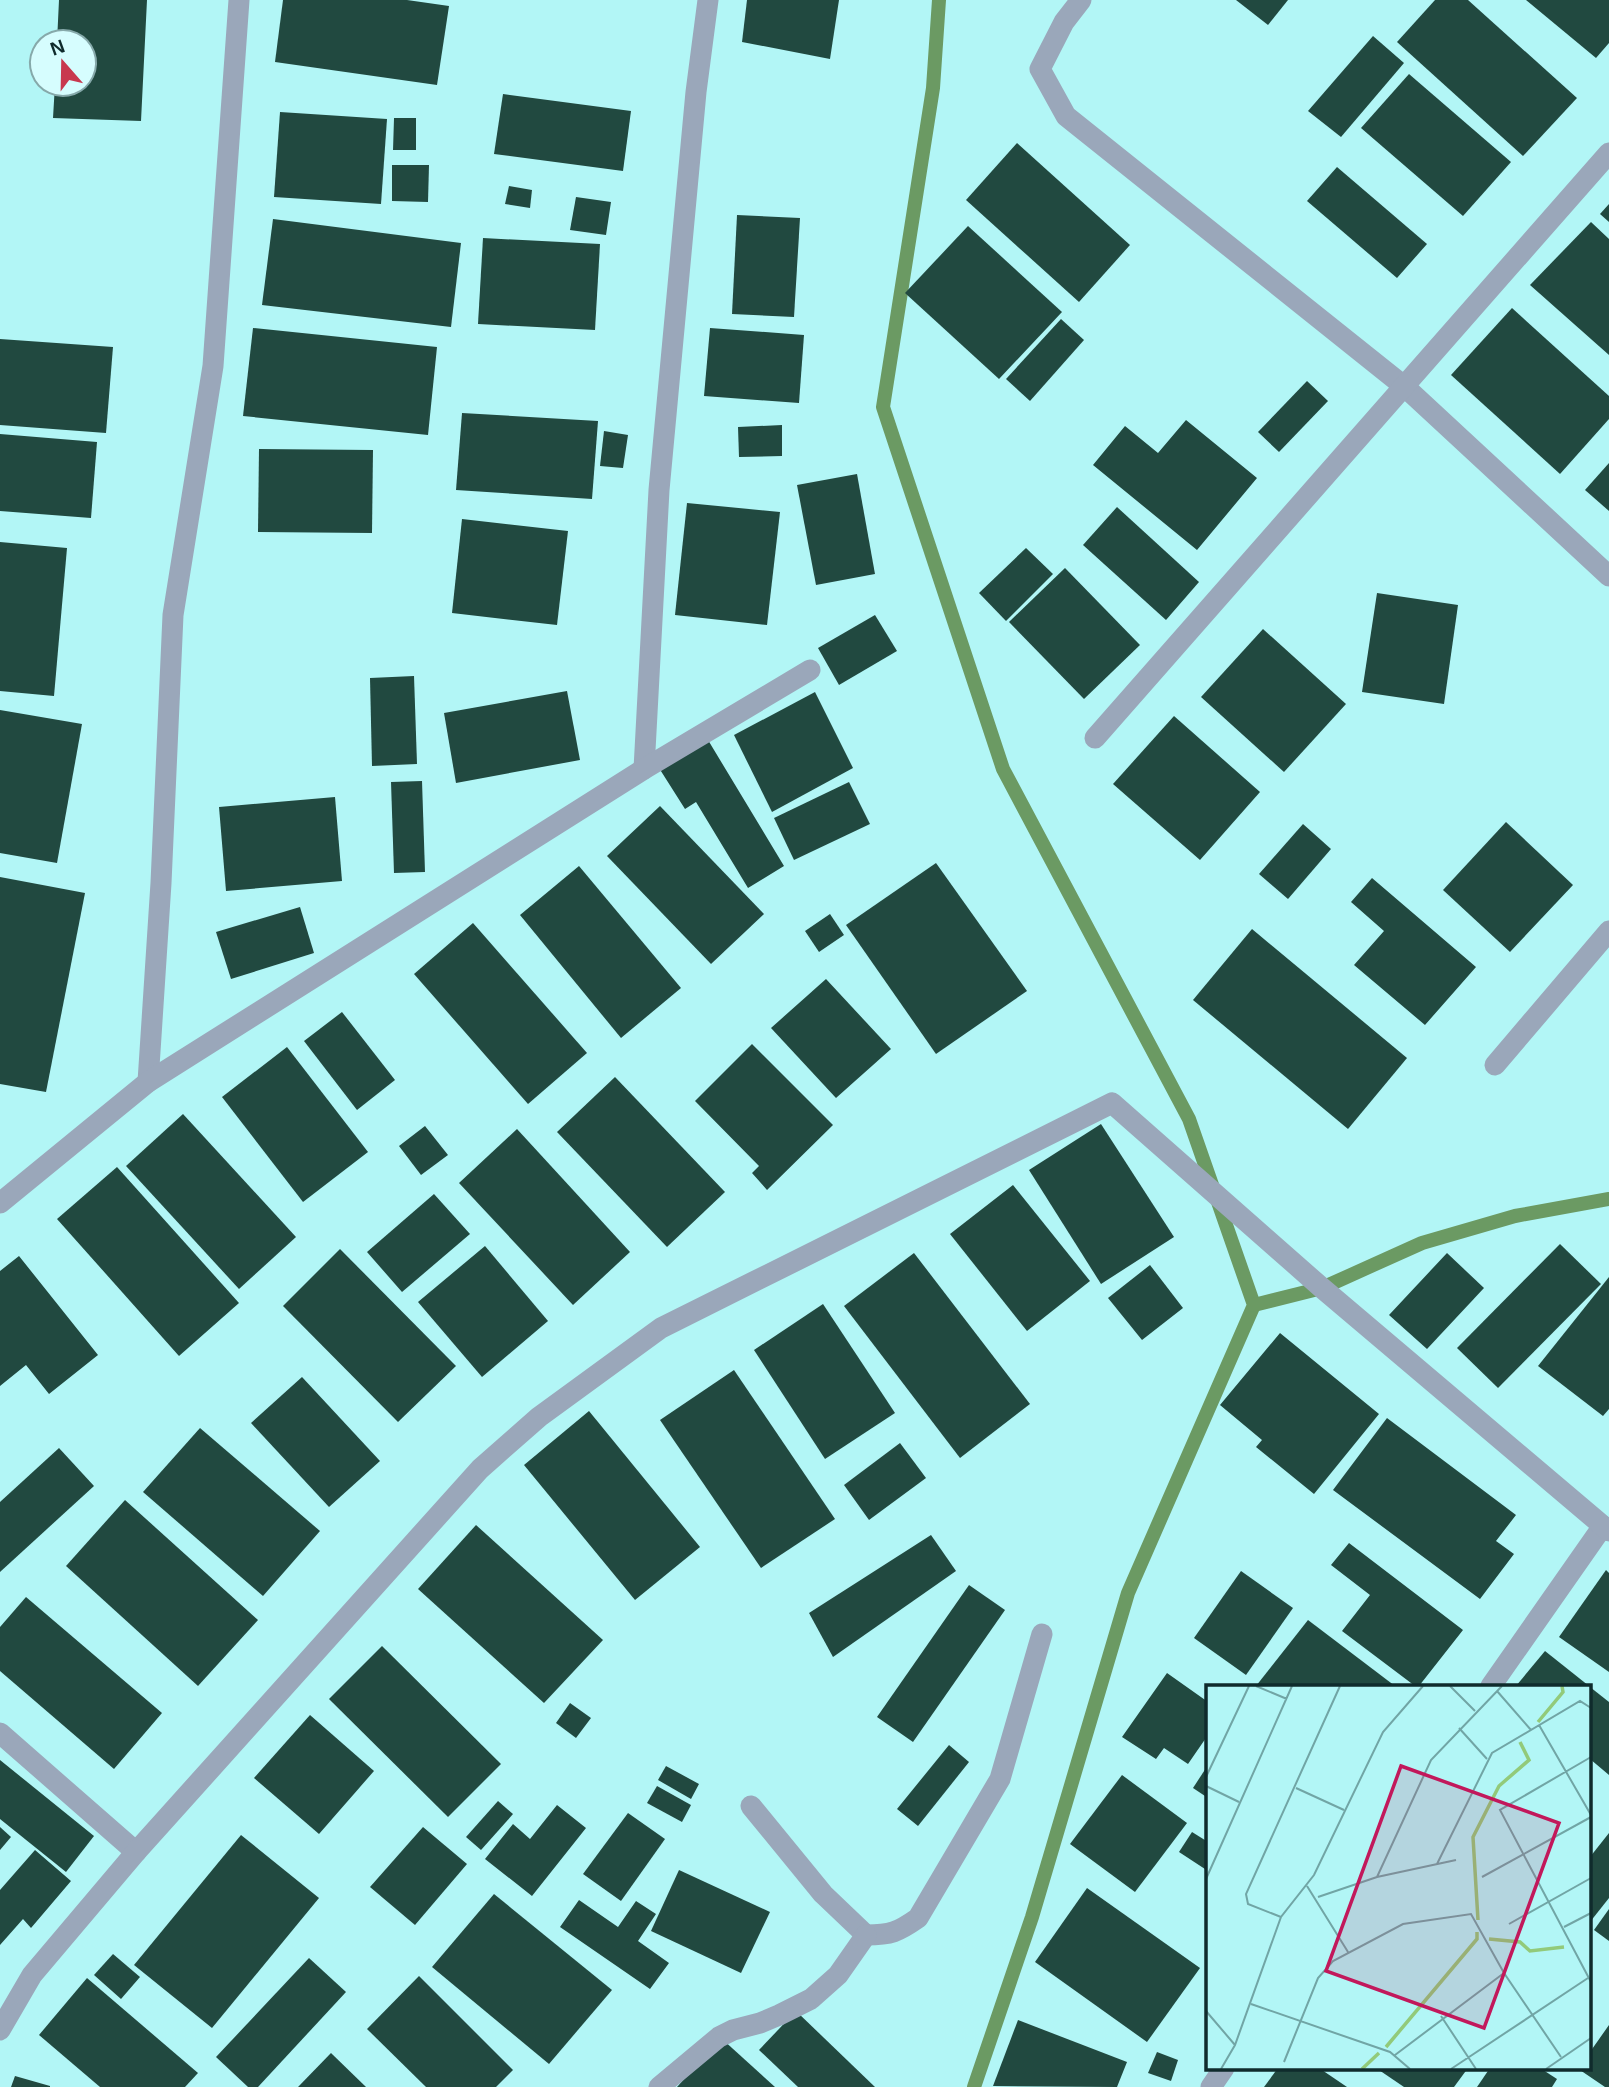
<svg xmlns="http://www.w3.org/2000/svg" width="1609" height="2087" font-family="Helvetica,sans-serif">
  <rect width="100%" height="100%" fill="#b2f6f6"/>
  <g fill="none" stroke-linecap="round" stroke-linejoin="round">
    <g stroke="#6b9a63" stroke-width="14">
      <polyline points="939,0 933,88 883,407 1003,769 1189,1119 1254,1305 1128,1593 1032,1917 974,2087"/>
      <polyline points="1254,1305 1322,1288 1422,1243 1515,1216 1609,1199"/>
    </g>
  </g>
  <g fill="#214940">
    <polygon points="59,0 147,0 141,121 53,118 55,84 84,84 84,42 57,42"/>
    <polygon points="283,0 407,0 449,6 437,85 275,62"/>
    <polygon points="747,0 839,0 830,59 742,42"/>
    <polygon points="1236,0 1288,0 1268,25"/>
    <polygon points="1435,0 1468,0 1577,98 1523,156 1397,42"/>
    <polygon points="1526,0 1609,0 1609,43 1596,58"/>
    <polygon points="1373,36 1404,63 1341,137 1308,111"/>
    <polygon points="1409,74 1511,162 1463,216 1361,128"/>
    <polygon points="503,94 631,111 623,171 494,154"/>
    <polygon points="280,112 387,119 381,204 274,197"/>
    <polygon points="394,118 416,118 416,150 393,150"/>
    <polygon points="1017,143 1130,245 1079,302 966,200"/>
    <polygon points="392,165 429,165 428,202 392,201"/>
    <polygon points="1337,167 1427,244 1397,278 1307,201"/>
    <polygon points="509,186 532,190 530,208 505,204"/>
    <polygon points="576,197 611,202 606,235 570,230"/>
    <polygon points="1609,204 1609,222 1600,214"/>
    <polygon points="737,215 800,218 794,317 732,314"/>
    <polygon points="273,219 461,243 451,327 262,305"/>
    <polygon points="1591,222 1609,239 1609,355 1530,285"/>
    <polygon points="968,226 1062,312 999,379 905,293"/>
    <polygon points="483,238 600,244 595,330 478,324"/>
    <polygon points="1512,308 1609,396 1609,419 1560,474 1451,375"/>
    <polygon points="1061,319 1084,340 1030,401 1006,379"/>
    <polygon points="253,328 437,347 428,435 243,416"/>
    <polygon points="710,328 804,335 799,403 704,396"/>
    <polygon points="0,339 113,347 106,433 0,425"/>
    <polygon points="1307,381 1328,401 1279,452 1258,432"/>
    <polygon points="462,413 598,421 592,499 456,490"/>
    <polygon points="1186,420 1257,478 1197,550 1093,465 1125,426 1158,453"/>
    <polygon points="782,425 782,456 739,457 738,427"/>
    <polygon points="604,431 628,435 623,468 600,466"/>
    <polygon points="0,434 97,442 91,518 0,511"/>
    <polygon points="259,449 373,450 372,533 258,532"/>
    <polygon points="1609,463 1609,511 1585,490"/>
    <polygon points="857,474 875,574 816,585 797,485"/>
    <polygon points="687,503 780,512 767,625 675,615"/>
    <polygon points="1117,507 1199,582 1166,620 1083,545"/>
    <polygon points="462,519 568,531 557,625 452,613"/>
    <polygon points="0,542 67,548 54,696 0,691"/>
    <polygon points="1026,548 1053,574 1006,621 979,593"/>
    <polygon points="1065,568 1140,645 1084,699 1009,622"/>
    <polygon points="1377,593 1458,605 1444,704 1362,692"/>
    <polygon points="875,615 897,651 839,685 818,648"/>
    <polygon points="1263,629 1346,704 1284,772 1201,697"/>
    <polygon points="414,676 417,764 372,766 370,678"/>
    <polygon points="567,691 580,760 456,783 444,713"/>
    <polygon points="815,692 853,768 772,812 734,735"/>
    <polygon points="0,710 82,724 57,863 0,853"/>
    <polygon points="1174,716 1260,792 1200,860 1113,784"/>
    <polygon points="708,740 784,866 748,888 696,802 685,809 659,768"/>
    <polygon points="422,781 425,872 394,873 391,782"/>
    <polygon points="849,782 870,824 794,860 774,818"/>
    <polygon points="335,797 342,881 226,891 219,807"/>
    <polygon points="660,806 764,914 711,964 607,856"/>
    <polygon points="1506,822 1573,885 1510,952 1443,890"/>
    <polygon points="1303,824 1331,849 1288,899 1259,874"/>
    <polygon points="936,863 1027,991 936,1054 846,925"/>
    <polygon points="579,866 681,988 621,1038 520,915"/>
    <polygon points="0,877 85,893 46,1092 0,1084"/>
    <polygon points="1372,878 1476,967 1425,1025 1354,965 1384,931 1351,902"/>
    <polygon points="300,907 314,953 231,979 216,932"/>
    <polygon points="830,914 844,935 819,952 805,931"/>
    <polygon points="473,923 587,1053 528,1104 414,974"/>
    <polygon points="1252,929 1407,1058 1348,1129 1193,1000"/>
    <polygon points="826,979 891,1049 836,1098 771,1028"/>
    <polygon points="342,1012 395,1080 357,1110 304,1041"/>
    <polygon points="752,1044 833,1125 767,1190 752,1173 759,1166 695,1101"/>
    <polygon points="287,1047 368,1152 303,1202 222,1097"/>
    <polygon points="615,1077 725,1192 667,1247 557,1132"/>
    <polygon points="183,1114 296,1237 239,1289 126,1166"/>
    <polygon points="1101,1124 1174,1237 1101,1284 1029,1170"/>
    <polygon points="425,1126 448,1155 421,1175 399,1146"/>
    <polygon points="517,1129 630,1252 573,1305 459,1183"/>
    <polygon points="117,1167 239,1303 179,1356 57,1219"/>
    <polygon points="1013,1185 1090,1281 1027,1331 950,1234"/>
    <polygon points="434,1194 470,1234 402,1292 367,1252"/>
    <polygon points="1560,1244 1601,1284 1498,1388 1457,1348"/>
    <polygon points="485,1246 548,1321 482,1377 418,1302"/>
    <polygon points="340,1249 456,1366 398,1422 283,1306"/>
    <polygon points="914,1253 1030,1404 960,1458 844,1306"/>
    <polygon points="1447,1253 1484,1288 1427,1349 1389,1315"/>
    <polygon points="19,1256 98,1355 49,1394 26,1365 0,1386 0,1271"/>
    <polygon points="1150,1265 1183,1308 1142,1340 1108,1298"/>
    <polygon points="1609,1277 1609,1409 1603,1416 1538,1366"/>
    <polygon points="823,1304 895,1413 825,1459 754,1350"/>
    <polygon points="1280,1333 1379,1414 1314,1494 1256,1447 1262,1440 1220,1405"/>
    <polygon points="734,1370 835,1519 761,1568 660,1420"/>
    <polygon points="302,1377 380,1461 329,1507 251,1423"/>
    <polygon points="589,1411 700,1547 635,1600 524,1465"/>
    <polygon points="1387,1418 1516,1515 1496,1541 1514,1554 1480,1599 1333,1490"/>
    <polygon points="200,1428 320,1531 263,1596 143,1492"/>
    <polygon points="900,1443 926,1478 869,1520 844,1485"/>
    <polygon points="59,1448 94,1486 0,1572 0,1502"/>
    <polygon points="125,1500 258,1620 198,1686 66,1566"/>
    <polygon points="476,1525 603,1640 544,1703 418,1589"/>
    <polygon points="931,1535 956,1571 833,1657 809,1613"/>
    <polygon points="1349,1543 1463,1630 1419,1686 1415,1686 1342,1631 1370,1595 1331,1565"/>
    <polygon points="1606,1570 1609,1573 1609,1672 1559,1637"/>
    <polygon points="1241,1571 1293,1608 1246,1675 1194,1638"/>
    <polygon points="969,1585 1005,1610 913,1742 877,1717"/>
    <polygon points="26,1597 162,1713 114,1769 0,1671 0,1627"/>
    <polygon points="1308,1620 1395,1686 1256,1686"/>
    <polygon points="382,1646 501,1764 448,1817 329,1699"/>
    <polygon points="1545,1651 1589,1686 1516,1686"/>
    <polygon points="1167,1673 1208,1702 1208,1735 1188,1764 1164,1748 1156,1759 1122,1737"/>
    <polygon points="1590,1687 1609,1702 1609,1775 1590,1759"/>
    <polygon points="570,1703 591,1718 576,1738 556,1723"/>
    <polygon points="310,1715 374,1771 319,1834 254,1778"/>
    <polygon points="949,1745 969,1762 918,1826 897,1809"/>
    <polygon points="0,1760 94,1836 66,1872 0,1819"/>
    <polygon points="1208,1765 1208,1798 1193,1788"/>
    <polygon points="666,1766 699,1784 691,1799 658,1780"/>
    <polygon points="1122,1775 1187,1823 1135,1892 1070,1844"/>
    <polygon points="657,1786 691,1805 682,1822 647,1803"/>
    <polygon points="498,1801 513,1814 481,1850 466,1837"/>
    <polygon points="557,1805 586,1828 532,1896 485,1859 513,1824 530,1839"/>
    <polygon points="628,1813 665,1839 621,1901 583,1874"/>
    <polygon points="0,1827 11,1837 0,1850"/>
    <polygon points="423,1827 467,1864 415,1925 370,1887"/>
    <polygon points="1192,1832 1208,1842 1208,1871 1179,1852"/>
    <polygon points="1609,1833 1609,1898 1590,1922 1590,1857"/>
    <polygon points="241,1835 319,1898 212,2028 134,1965"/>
    <polygon points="35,1850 71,1881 31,1928 23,1919 0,1945 0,1890"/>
    <polygon points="679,1870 770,1912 741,1973 651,1931"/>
    <polygon points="1087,1888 1200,1968 1147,2042 1035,1962"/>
    <polygon points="494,1894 612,1990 549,2064 432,1967"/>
    <polygon points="579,1900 618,1927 636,1901 656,1914 638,1941 669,1963 650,1989 560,1927"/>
    <polygon points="1609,1909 1609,1941 1594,1930"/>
    <polygon points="113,1954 140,1977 121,1999 94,1975"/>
    <polygon points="309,1958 346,1992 258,2087 248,2087 216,2057"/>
    <polygon points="419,1976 513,2070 496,2087 426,2087 367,2029"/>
    <polygon points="87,1978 198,2073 185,2087 100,2087 39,2035"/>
    <polygon points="796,2011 875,2087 798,2087 759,2050"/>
    <polygon points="1018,2020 1127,2062 1117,2087 993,2086"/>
    <polygon points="1609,2025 1609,2087 1605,2087 1577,2068 1590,2068 1590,2052"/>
    <polygon points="721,2038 775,2087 677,2087"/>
    <polygon points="1157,2052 1178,2060 1171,2081 1148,2073"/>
    <polygon points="331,2053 366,2087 298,2087"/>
    <polygon points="1278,2068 1319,2068 1347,2087 1264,2087"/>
    <polygon points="1376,2068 1468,2068 1454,2087 1404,2087"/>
    <polygon points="1490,2068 1540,2068 1557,2079 1552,2087 1477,2087"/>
    <polygon points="15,2076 50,2086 50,2087 11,2087"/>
  </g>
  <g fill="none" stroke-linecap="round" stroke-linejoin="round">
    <g stroke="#9aa7ba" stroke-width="21">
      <path d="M751,1806L823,1894L866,1935C891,1935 898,1932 918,1918L1000,1779L1042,1634"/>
      <polyline points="659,2087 719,2037 733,2030 760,2023 779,2015 811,1999 838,1975 866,1935"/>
    </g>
    <g stroke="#9aa7ba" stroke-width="21">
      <polyline points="1081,0 1064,22 1040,69 1066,116 1405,387 1609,576"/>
      <polyline points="1095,738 1609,153"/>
      <polyline points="644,769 659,490 696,92 708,0"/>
      <polyline points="1495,1065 1609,931"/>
      <polyline points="148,1082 161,883 173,615 213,366 239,0"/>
      <polyline points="0,1203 148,1082 644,769 810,670"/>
      <polyline points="1491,1686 1603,1526"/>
      <polyline points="0,1733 136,1852"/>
      <polyline points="0,2030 32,1975 136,1852 480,1469 539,1417 661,1328 1112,1103 1322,1288 1609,1531"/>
      <polyline points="1211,2087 1224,2068"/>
    </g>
  </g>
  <g transform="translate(1206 1685)">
    <rect width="385" height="385" fill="#b2f6f6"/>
    <path fill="none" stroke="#92ca7a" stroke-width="3.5" d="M332,37L357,7L356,1M272,235L267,152L293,101L323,75L314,57M283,254L314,257L324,266L358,262M180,362L271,254V247M156,384L173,368"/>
    <path fill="none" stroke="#71a5a5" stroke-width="2" d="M50,1L81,14M244,1L269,26M291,6L325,45M333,40L385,130M253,43L281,74M385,72L294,125L385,297M0,92L43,1M0,101L33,117M90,103L138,125M231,179L286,68L374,16L385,23M171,192L225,75L296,1M276,192L385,132M0,194L86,1M101,201L142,267M112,212L171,192L250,175M75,232L42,219L40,209L134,1M303,239L385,193M358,242L385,228M45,319L184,367L204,384M0,326L29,360M235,331L270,384M189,370L298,288M78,377L112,293L127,276L197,239L265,229L298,288L355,372M15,384L29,360L75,232L108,190L177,47L217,1M245,384L382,293M340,384L385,353"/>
    <path fill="#c2185b" fill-opacity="0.15" stroke="#c2185b" stroke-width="3.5" d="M195,81L353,138L278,343L120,286Z"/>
    <rect width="385" height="385" fill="none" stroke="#0f2b2c" stroke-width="3.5"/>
  </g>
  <g transform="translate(63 63) rotate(340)"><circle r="33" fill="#d6fdfe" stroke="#86a9aa" stroke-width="2"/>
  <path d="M0-5L12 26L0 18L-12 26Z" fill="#c8384e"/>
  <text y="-10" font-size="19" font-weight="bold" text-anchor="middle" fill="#0f2b2c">N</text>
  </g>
</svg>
